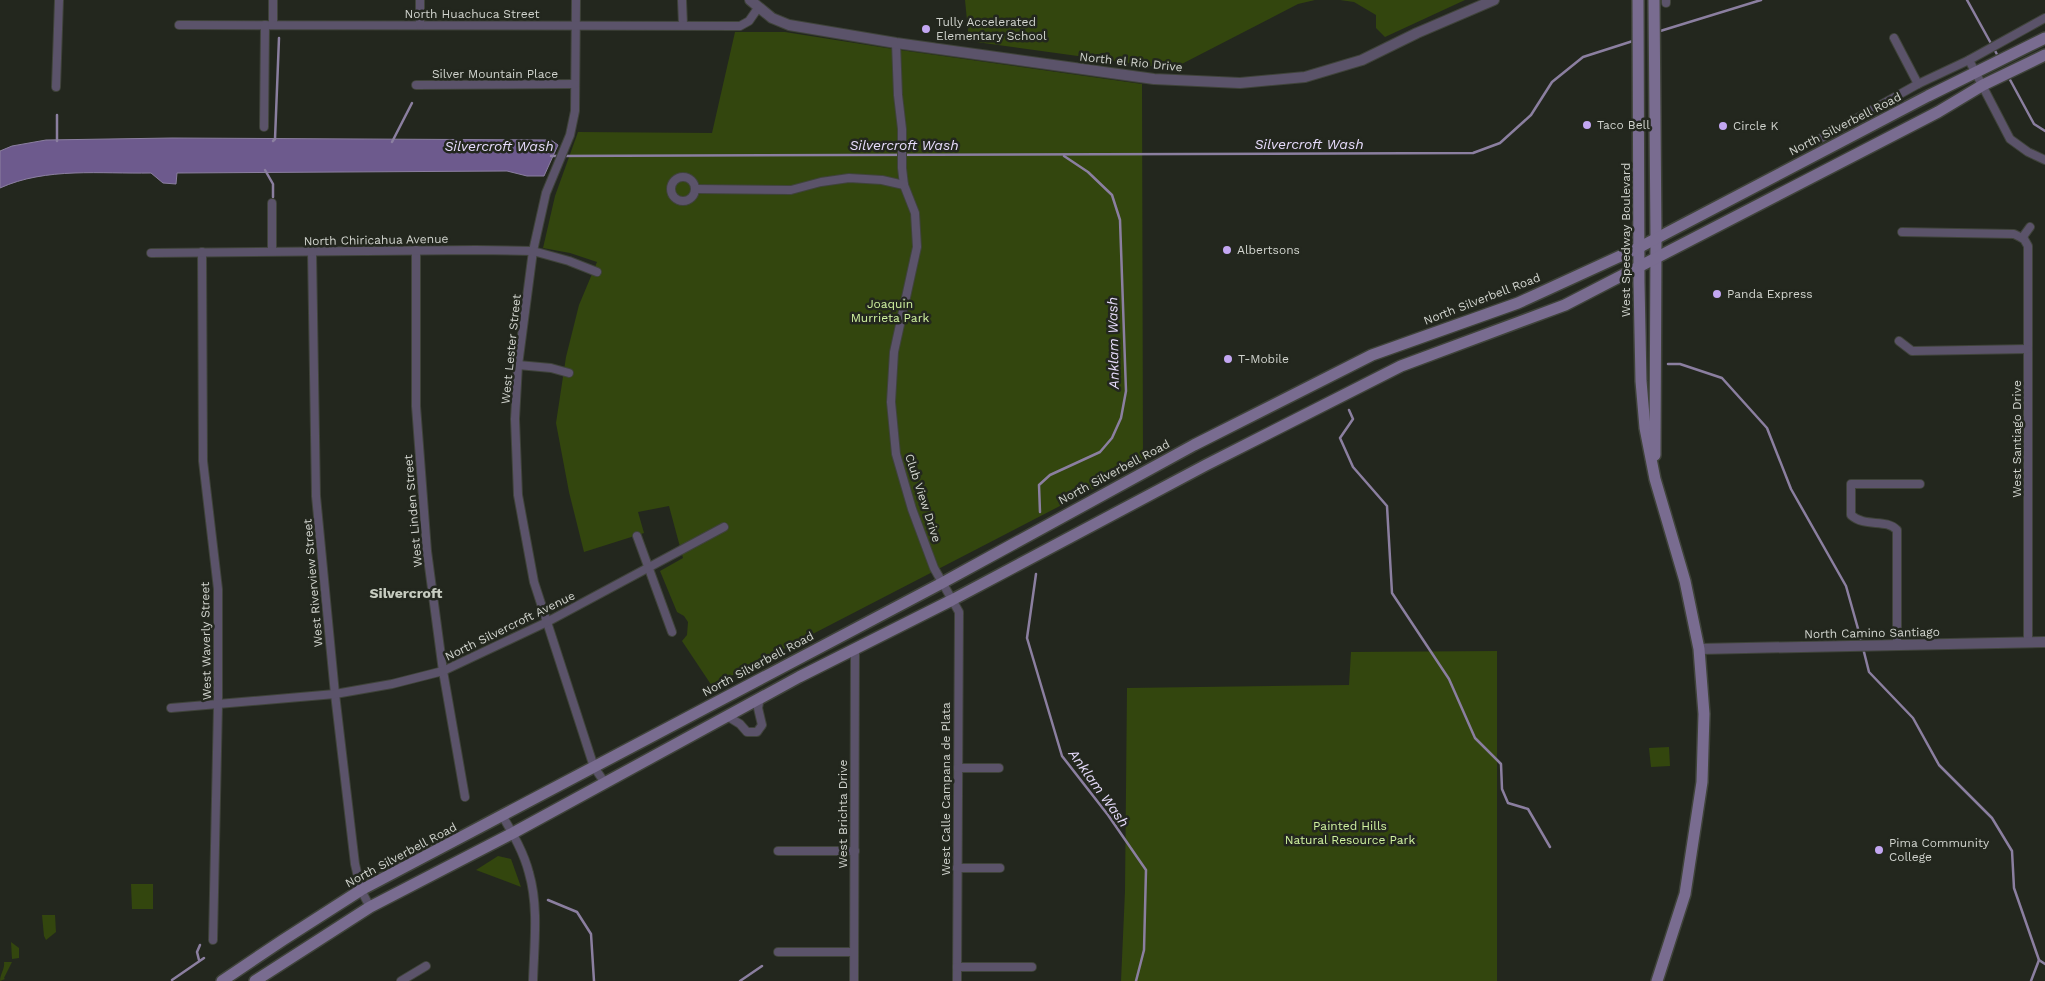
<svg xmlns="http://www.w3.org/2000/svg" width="2045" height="981" font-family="'Work Sans',sans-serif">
  <rect width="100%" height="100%" fill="#23271e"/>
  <g fill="#33460e">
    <polygon points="965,0 1315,0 1298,4 1172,69 969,41"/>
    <polygon points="1340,0 1465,0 1385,37 1376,28 1376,15 1354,2"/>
    <polygon points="735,32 785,32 893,49 1142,84 1143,463 712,686 682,641 687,635 688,622 684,616 677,612 660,571 683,558 669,506 638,512 644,533 584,552 569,492 556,423 566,357 579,305 597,262 570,253 543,248 555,196 578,132 712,133"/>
    <polygon points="1497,651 1497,981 1121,981 1125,891 1127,688 1349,685 1351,652"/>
    <polygon points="1669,747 1670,766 1651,767 1649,748"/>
    <polygon points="498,856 511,859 521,887 476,870"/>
    <polygon points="131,884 153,884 153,909 132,909"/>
    <polygon points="42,915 55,915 56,932 46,940 44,936"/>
    <polygon points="11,942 19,948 19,958 12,959"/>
    <path d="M4,962H12L4,978L5,979L0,981C0,974 5,969 4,962Z"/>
  </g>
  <path fill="#6d5a8d" stroke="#8b7fa0" d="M172,138L551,140L558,145L544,176H527L507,171L177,173L176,184L163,183L151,173C101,174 46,167 0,188V151L12,146L46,140Z"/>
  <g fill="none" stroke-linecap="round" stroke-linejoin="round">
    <g stroke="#8b7fa0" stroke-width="2.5">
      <polyline points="1967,0 1999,58"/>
      <polyline points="1657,32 1761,0"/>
      <polyline points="2008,76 2034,124 2045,131"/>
      <polyline points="57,115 57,141"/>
      <polyline points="273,141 275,139 279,38"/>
      <polyline points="392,142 412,103"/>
      <polyline points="551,156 1473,153 1500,143 1531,115 1552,82 1583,57 1636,40"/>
      <polyline points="265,170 273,184 273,197"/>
      <polyline points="1668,364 1680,364 1722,378 1767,428 1791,489 1846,586 1862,643"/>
      <polyline points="1349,410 1353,419 1340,438 1353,467 1387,506 1392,593 1449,679 1475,738 1501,764 1502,789 1508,803 1528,809 1550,847"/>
      <polyline points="1040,512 1039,485 1050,475 1100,452 1112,438 1121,418 1126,391 1120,220 1112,195 1088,172 1064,156"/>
      <polyline points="1036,574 1027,638 1062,756 1108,815 1146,870 1144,950 1136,981"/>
      <polyline points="1863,648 1869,672 1913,718 1939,765 1992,818 2012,851 2014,888 2039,960 2045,964"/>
      <polyline points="548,900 577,912 591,934 594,981"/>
      <polyline points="199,960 197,952 200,945"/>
      <polyline points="172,980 204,958"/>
      <polyline points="740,981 762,966"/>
      <polyline points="2031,981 2039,960"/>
    </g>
    <defs>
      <g id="minor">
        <polyline points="273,0 273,25"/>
        <polyline points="576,0 575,111 570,135 546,193 533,251 518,365 515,419 518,495 534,582 594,767 605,783"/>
        <polyline points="682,0 683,25"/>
        <polyline points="1666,0 1666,3"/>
        <polyline points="179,25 740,26 749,21 758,8"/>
        <polyline points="420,25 420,0"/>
        <polyline points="1894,38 1918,84"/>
        <polyline points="896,43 898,95 902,129 902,168 904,185 915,213 917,247 894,352 891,402 896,454 912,509 934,568 959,612 957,981"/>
        <polyline points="1969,60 2010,139 2028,152 2045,160"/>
        <polyline points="416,85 575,84"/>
        <polyline points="56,87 59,0"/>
        <polyline points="264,127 265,25"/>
        <polyline points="1818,140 1918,84 1969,60 2045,18"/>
        <circle cx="683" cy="189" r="12"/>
        <polyline points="696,189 791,190 821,182 849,178 882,180 904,185"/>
        <polyline points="1902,232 2014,234 2024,239 2028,246 2028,642"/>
        <polyline points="2022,238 2030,227"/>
        <polyline points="416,250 416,406 427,551 443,671 465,797"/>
        <polyline points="272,251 272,203"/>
        <polyline points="202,252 203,461 218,589 218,705 213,940"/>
        <polyline points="312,252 316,496 335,694 355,864 361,890 370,907"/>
        <polyline points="151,253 476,250 533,251 569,261 597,272"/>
        <polyline points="1899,341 1912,351 2028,349"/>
        <polyline points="518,365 551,368 569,373"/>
        <polyline points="637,536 672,632"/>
        <path d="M1897,645V530C1886,518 1865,528 1851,515V484H1920"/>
        <polyline points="171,708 335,694 392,684 443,671 547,622 724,527"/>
        <polyline points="727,716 740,724 747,732 757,732 762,725 758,708 760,698"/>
        <polyline points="958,768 999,768"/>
        <path d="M503,817C513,834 524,853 529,873C539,907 534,946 533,981"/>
        <polyline points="778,851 855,851"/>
        <polyline points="957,868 1000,868"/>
        <polyline points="778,952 854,952"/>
        <polyline points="957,967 1032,967"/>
        <polyline points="401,981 426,966"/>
        <polyline points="854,981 855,648"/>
      </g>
      <g id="tertiary">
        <polyline points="750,0 772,18 789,25 896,43 1154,79 1240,83 1305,77 1362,60 1417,33 1494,0"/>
        <polyline points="1699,649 2045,642"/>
      </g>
      <g id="secondary">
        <polyline points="1638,0 1639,283 1641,381 1645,428 1655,479 1685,581 1699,649 1704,714 1702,782 1685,894 1657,981"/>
        <polyline points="1654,0 1656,238 1655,455"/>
        <polyline points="222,981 283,940 361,890 942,583 1194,445 1372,355 1518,303 1640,247 1928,96 2045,38"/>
        <polyline points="255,981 370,907 513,833 799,677 952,600 1206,465 1401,366 1565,305 1938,112 1983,85 2045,55"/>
      </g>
    </defs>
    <use href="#minor" stroke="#3f433a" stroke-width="10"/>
    <use href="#tertiary" stroke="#3f433a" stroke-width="12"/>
    <use href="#secondary" stroke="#3f433a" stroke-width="14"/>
    <use href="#minor" stroke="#5b536a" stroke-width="8"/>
    <use href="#tertiary" stroke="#5b536a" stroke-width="10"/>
    <use href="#secondary" stroke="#796c90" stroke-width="11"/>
  </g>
  <g fill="#c3a7f2" stroke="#23271e" stroke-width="2">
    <circle cx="926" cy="29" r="5"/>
    <circle cx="1587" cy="125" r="5"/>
    <circle cx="1723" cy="126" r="5"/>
    <circle cx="1227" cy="250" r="5"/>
    <circle cx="1717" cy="294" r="5"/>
    <circle cx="1228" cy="359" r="5"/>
    <circle cx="1879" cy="850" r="5"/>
  </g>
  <g text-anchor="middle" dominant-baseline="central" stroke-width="5" stroke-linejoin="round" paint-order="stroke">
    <g font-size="12" fill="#d1d4ce" stroke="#23271e">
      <text x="472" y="14">North Huachuca Street</text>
      <text transform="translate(1131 62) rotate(6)">North el Rio Drive</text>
      <text x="495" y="74">Silver Mountain Place</text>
      <text transform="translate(1845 124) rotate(-27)">North Silverbell Road</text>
      <text transform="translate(376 240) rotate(-1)">North Chiricahua Avenue</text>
      <text transform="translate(1626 240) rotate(-90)">West Speedway Boulevard</text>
      <text transform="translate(1482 299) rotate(-21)">North Silverbell Road</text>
      <text transform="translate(511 349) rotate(-84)">West Lester Street</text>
      <text transform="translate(2017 439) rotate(-90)">West Santiago Drive</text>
      <text transform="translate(1114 472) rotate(-28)">North Silverbell Road</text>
      <text transform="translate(923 498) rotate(72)">Club View Drive</text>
      <text transform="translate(413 511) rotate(-95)">West Linden Street</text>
      <text transform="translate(313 583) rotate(-95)">West Riverview Street</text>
      <text transform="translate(510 626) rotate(-26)">North Silvercroft Avenue</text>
      <text transform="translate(1872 633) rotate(-1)">North Camino Santiago</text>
      <text transform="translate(206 641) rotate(-91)">West Waverly Street</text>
      <text transform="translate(758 664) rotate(-28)">North Silverbell Road</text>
      <text transform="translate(946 789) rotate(-90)">West Calle Campana de Plata</text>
      <text transform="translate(843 814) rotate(-90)">West Brichta Drive</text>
      <text transform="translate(401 855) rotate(-28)">North Silverbell Road</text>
    </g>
    <g font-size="12" fill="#d1d4ce" stroke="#23271e" text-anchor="start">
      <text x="936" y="22">Tully Accelerated<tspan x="936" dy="14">Elementary School</tspan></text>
      <text x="1597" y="125">Taco Bell</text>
      <text x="1733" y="126">Circle K</text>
      <text x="1237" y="250">Albertsons</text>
      <text x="1727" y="294">Panda Express</text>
      <text x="1238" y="359">T-Mobile</text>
      <text x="1889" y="843">Pima Community<tspan x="1889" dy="14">College</tspan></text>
    </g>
    <g font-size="12" fill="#d0f2a0" stroke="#23271e">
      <text x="890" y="304">Joaquin<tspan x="890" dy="14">Murrieta Park</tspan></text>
      <text x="1350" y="826">Painted Hills<tspan x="1350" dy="14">Natural Resource Park</tspan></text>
    </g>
    <g font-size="14" font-style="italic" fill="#e6dbfb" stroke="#23271e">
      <text x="1309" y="144">Silvercroft Wash</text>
      <text x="904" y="145">Silvercroft Wash</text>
      <text x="499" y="146">Silvercroft Wash</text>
      <text transform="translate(1113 343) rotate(-91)">Anklam Wash</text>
      <text transform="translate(1099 788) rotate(54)">Anklam Wash</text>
    </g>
    <g font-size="14" font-weight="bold" fill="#c7ccc0" stroke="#23271e">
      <text x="406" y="593">Silvercroft</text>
    </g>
  </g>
</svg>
